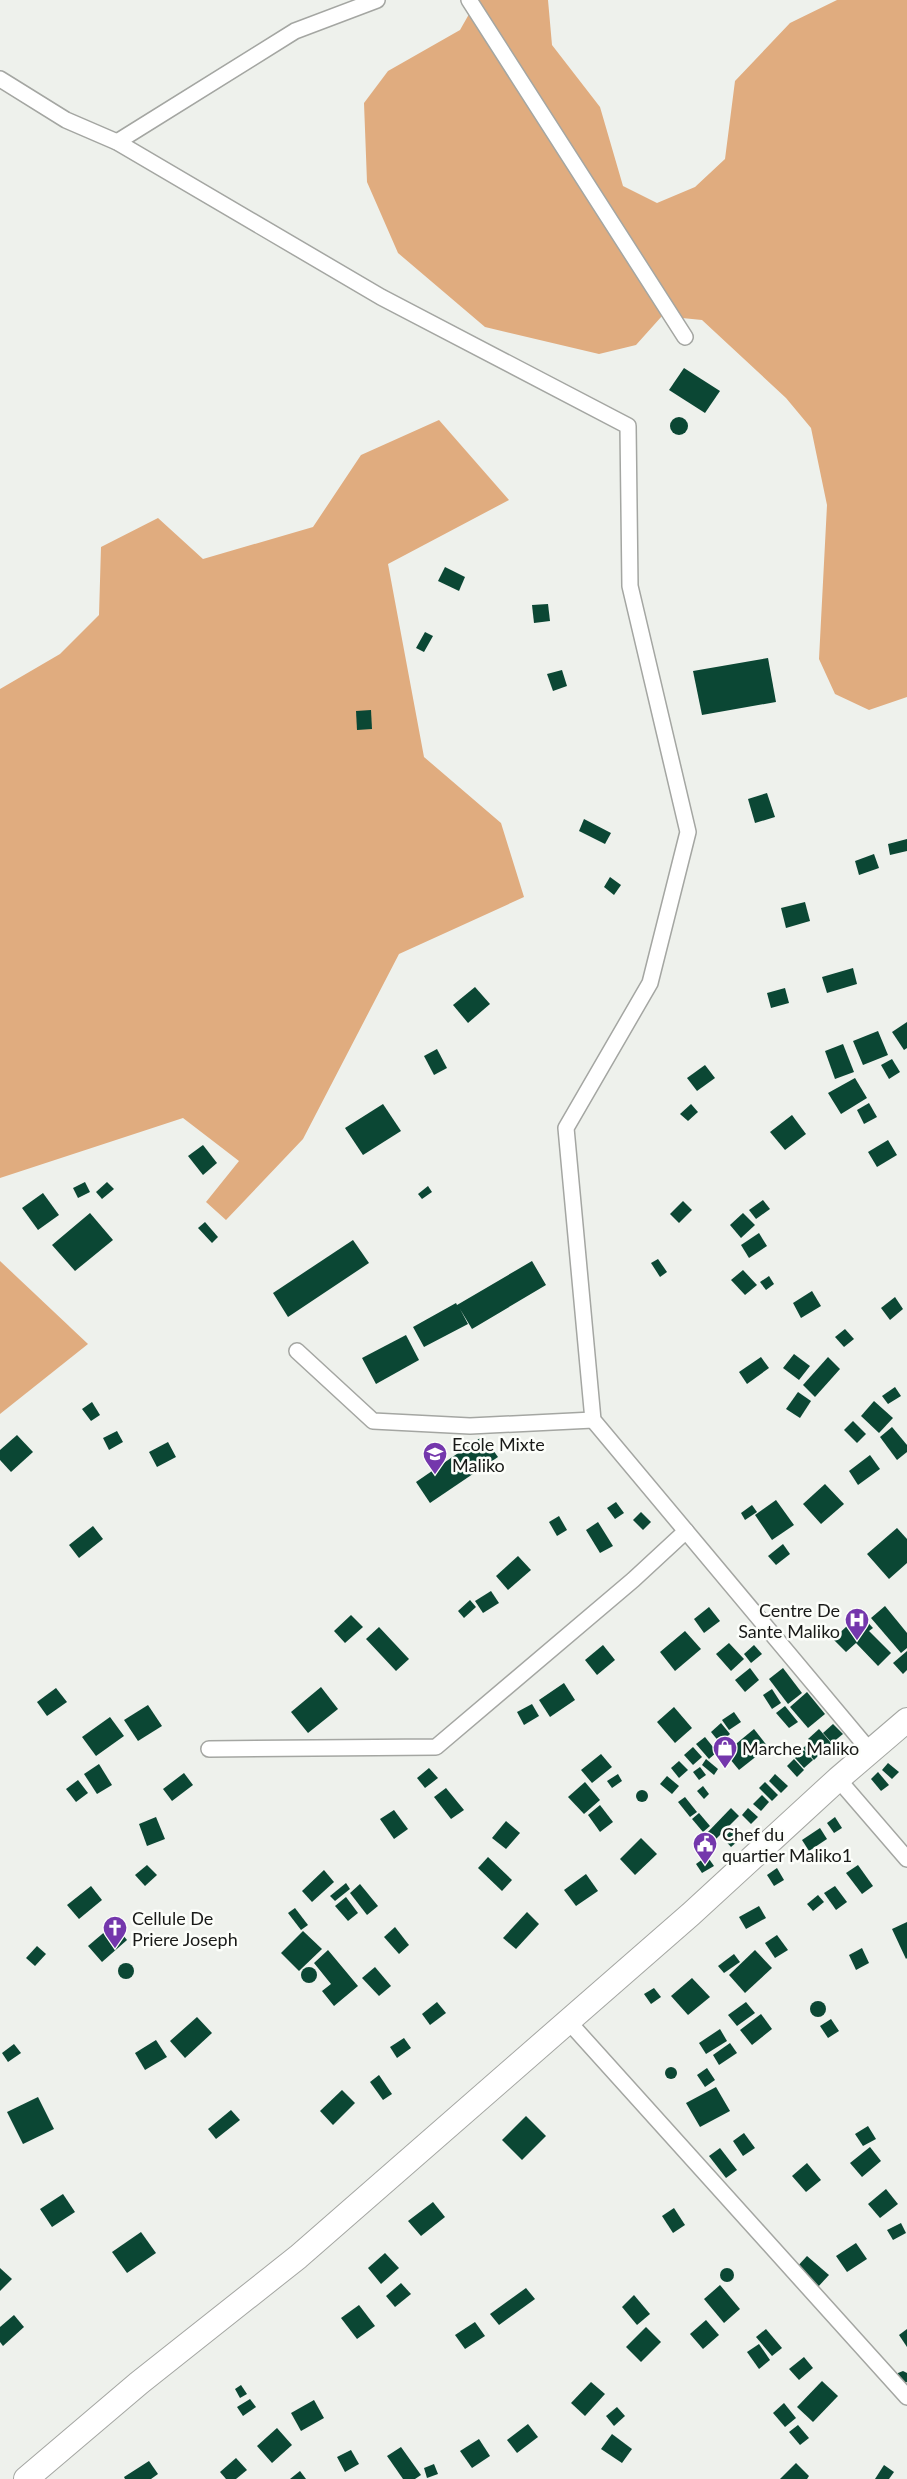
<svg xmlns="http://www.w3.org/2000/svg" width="907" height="2479" font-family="Lato,sans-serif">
  <rect width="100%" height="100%" fill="#eef1ec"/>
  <g fill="#e0ac7f">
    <polygon points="477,0 548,0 552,45 600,107 623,186 657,203 695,187 725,159 735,81 790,23 837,0 907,0 907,697 869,710 835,694 819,659 827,505 811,428 786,398 702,320 662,316 636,345 599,354 485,327 398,253 367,182 364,103 388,71 460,30"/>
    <polygon points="439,420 509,500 388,564 424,757 501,823 524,897 399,954 303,1139 226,1220 206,1202 239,1161 183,1118 0,1178 0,689 60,654 99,615 101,547 158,518 203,559 313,527 361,455"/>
    <polygon points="0,1261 88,1344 0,1414"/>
  </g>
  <g fill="#0b4734">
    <polygon points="684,368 720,391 705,413 669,390"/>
    <circle cx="679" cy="426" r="9"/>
    <polygon points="445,567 465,577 459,591 438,581"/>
    <polygon points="548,604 550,621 534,623 532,605"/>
    <polygon points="425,632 433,636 424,652 416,648"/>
    <polygon points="768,658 776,702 702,715 693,671"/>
    <polygon points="562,670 567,686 553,691 547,674"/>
    <polygon points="371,710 372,729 357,730 356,711"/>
    <polygon points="767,793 775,817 755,823 748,799"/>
    <polygon points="584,819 611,833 605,844 579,831"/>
    <polygon points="907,839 907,851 890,855 888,844"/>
    <polygon points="874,854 879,868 859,875 855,861"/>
    <polygon points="610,877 621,885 614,895 604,887"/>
    <polygon points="805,902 810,921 786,928 781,908"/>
    <polygon points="853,968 857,984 827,993 822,977"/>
    <polygon points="475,987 490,1004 468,1023 453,1005"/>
    <polygon points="785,988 789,1003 771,1008 767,993"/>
    <polygon points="907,1022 907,1048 904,1050 892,1032"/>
    <polygon points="878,1031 888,1055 863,1065 853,1041"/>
    <polygon points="843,1044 854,1072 835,1079 825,1051"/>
    <polygon points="437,1049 447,1068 434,1075 424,1056"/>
    <polygon points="892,1059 900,1072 889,1079 881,1065"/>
    <polygon points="705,1065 715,1078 697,1091 687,1078"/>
    <polygon points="855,1078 867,1098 841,1114 828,1093"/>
    <polygon points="869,1103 877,1117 864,1124 857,1110"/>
    <polygon points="383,1104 401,1131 363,1155 345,1128"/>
    <polygon points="691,1104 698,1112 688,1121 680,1114"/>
    <polygon points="792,1115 806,1134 785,1150 770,1132"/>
    <polygon points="888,1140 897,1155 877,1167 868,1152"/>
    <polygon points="203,1145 217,1163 203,1175 188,1156"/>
    <polygon points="85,1182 90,1192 78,1198 73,1188"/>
    <polygon points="107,1182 114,1189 102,1199 96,1192"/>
    <polygon points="428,1186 432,1192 422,1199 418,1194"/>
    <polygon points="43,1193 59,1215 38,1230 22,1208"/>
    <polygon points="763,1200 770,1209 756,1219 749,1210"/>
    <polygon points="683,1201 692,1210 679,1223 670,1214"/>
    <polygon points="90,1213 113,1240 75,1271 52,1245"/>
    <polygon points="743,1213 755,1225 741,1238 730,1225"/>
    <polygon points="205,1222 218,1237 212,1243 198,1228"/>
    <polygon points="759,1233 767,1246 749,1258 741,1245"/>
    <polygon points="353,1240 369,1263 288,1317 273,1293"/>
    <polygon points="658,1259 667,1272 660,1277 651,1263"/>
    <polygon points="532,1261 546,1285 472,1329 460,1309 468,1324 424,1347 413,1327 456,1303 457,1305"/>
    <polygon points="743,1270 757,1285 745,1295 731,1280"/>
    <polygon points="769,1276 774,1284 766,1290 760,1282"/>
    <polygon points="812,1291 821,1306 801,1318 793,1303"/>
    <polygon points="895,1297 903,1309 890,1320 881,1308"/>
    <polygon points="845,1329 854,1339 844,1347 835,1337"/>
    <polygon points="406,1335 419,1360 376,1384 362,1358"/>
    <polygon points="794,1354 810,1366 799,1380 783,1368"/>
    <polygon points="761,1357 769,1368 747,1384 739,1372"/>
    <polygon points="828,1357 840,1369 815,1397 803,1385"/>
    <polygon points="895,1387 901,1396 888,1404 882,1396"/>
    <polygon points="798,1392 811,1401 800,1418 786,1409"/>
    <polygon points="874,1401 893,1418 879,1433 861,1416"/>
    <polygon points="92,1402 100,1415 91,1421 82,1409"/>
    <polygon points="853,1421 866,1434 857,1443 844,1430"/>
    <polygon points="892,1427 907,1445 907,1452 897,1460 880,1437"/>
    <polygon points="117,1431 123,1442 109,1450 103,1438"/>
    <polygon points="17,1435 33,1452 11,1472 0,1460 0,1450"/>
    <polygon points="483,1436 498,1457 430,1503 416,1482"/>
    <polygon points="168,1442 176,1457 157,1467 149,1452"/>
    <polygon points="870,1455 880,1469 858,1485 849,1471"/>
    <polygon points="825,1484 844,1504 821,1524 803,1504"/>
    <polygon points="776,1500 794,1525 772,1540 755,1515"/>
    <polygon points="616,1502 624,1513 615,1519 607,1508"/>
    <polygon points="752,1505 757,1512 745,1520 741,1513"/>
    <polygon points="641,1512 651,1522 643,1530 633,1520"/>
    <polygon points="559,1516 567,1530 557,1536 549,1522"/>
    <polygon points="598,1522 613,1546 600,1553 586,1530"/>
    <polygon points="93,1526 103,1539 79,1558 69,1545"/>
    <polygon points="897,1528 907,1539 907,1563 889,1579 867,1554"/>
    <polygon points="783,1544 790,1554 776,1565 768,1556"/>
    <polygon points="518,1556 531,1570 508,1590 496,1576"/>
    <polygon points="491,1591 499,1603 483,1613 475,1601"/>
    <polygon points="470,1600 476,1607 464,1618 458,1611"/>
    <polygon points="885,1606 907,1633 907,1648 901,1653 871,1618"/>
    <polygon points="709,1607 720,1621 704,1633 694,1619"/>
    <polygon points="860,1614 873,1628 869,1631 891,1653 878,1666 856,1643 846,1652 833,1639"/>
    <polygon points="351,1615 363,1627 345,1643 334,1631"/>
    <polygon points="379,1627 409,1659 396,1671 366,1639"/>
    <polygon points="685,1631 701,1649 675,1671 660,1652"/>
    <polygon points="729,1643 744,1659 731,1671 716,1654"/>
    <polygon points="603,1645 615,1660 597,1675 585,1660"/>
    <polygon points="754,1645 762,1654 751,1663 744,1654"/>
    <polygon points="907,1651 907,1670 903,1674 893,1663"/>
    <polygon points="750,1668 759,1680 745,1692 735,1680"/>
    <polygon points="783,1668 802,1693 788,1704 769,1679"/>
    <polygon points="564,1683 575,1700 550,1717 539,1700"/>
    <polygon points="321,1687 338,1709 308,1733 291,1712"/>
    <polygon points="56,1688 67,1702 47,1716 37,1702"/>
    <polygon points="772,1689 781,1703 772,1709 763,1695"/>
    <polygon points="807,1692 825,1714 808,1728 790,1707"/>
    <polygon points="532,1704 539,1716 524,1725 517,1712"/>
    <polygon points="148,1705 162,1726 138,1741 124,1720"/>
    <polygon points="785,1706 798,1722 789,1728 776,1713"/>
    <polygon points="674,1707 692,1728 675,1743 657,1722"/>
    <polygon points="734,1712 741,1722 729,1730 722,1720"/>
    <polygon points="110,1717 124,1736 96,1756 82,1737"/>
    <polygon points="721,1723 730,1734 720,1743 711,1732"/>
    <polygon points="833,1724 843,1734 832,1743 823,1733"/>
    <polygon points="754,1729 768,1747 739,1770 725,1753"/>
    <polygon points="819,1729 832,1744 821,1753 808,1739"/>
    <polygon points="705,1737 717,1752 709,1759 696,1744"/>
    <polygon points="810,1742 820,1754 814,1760 803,1748"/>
    <polygon points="693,1747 702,1757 693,1765 684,1755"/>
    <polygon points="804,1750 813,1760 804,1768 795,1758"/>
    <polygon points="601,1754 612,1767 592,1783 581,1770"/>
    <polygon points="706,1759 718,1769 714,1775 702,1765"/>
    <polygon points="794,1759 804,1770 797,1777 787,1766"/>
    <polygon points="679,1761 688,1770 679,1778 671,1768"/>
    <polygon points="888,1763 899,1772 892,1779 882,1770"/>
    <polygon points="99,1764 112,1785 97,1794 84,1774"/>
    <polygon points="700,1767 706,1775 699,1780 693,1772"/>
    <polygon points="429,1768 438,1778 425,1788 417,1778"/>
    <polygon points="878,1772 889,1785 881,1791 871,1779"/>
    <polygon points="184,1773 193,1785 172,1801 163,1789"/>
    <polygon points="618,1774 622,1781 612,1788 607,1781"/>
    <polygon points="775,1774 788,1786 781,1793 769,1781"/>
    <polygon points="667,1776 679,1786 672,1794 660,1784"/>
    <polygon points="78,1780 88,1793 76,1802 66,1789"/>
    <polygon points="585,1782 600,1800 584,1814 568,1797"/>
    <polygon points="765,1782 778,1795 772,1801 759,1788"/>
    <polygon points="703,1786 709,1794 704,1799 697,1791"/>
    <polygon points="446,1788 464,1810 451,1819 434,1797"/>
    <circle cx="642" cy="1796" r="6"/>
    <polygon points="762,1795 769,1802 761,1811 753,1804"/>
    <polygon points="685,1797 697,1812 690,1817 678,1802"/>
    <polygon points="600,1805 613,1822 600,1832 588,1815"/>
    <polygon points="731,1808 739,1816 713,1842 705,1835"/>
    <polygon points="748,1808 758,1817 751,1824 742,1815"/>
    <polygon points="394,1810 408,1829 394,1839 380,1819"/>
    <polygon points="699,1813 710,1826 703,1832 692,1819"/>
    <polygon points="156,1817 165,1839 147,1846 139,1824"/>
    <polygon points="835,1817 842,1828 834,1833 827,1823"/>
    <polygon points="506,1821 520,1833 506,1849 492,1838"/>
    <polygon points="820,1828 827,1839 809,1851 802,1840"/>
    <polygon points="731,1831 739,1840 731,1847 723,1838"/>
    <polygon points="641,1838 657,1854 635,1875 620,1859"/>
    <polygon points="707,1856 714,1866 702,1873 696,1864"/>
    <polygon points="488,1857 512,1880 502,1891 478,1868"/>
    <polygon points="147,1865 157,1875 145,1886 135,1875"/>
    <polygon points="858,1865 873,1886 862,1894 846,1873"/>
    <polygon points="777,1868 784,1880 774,1886 767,1875"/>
    <polygon points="324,1870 334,1882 312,1902 302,1891"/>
    <polygon points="586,1874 598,1891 576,1906 564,1890"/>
    <polygon points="346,1883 350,1889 335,1901 330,1896"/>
    <polygon points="360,1884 378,1906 367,1915 350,1893"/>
    <polygon points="91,1886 102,1900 79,1919 67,1905"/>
    <polygon points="835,1886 847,1902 836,1910 824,1893"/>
    <polygon points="818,1895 824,1902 813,1911 807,1904"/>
    <polygon points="346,1897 358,1913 348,1921 335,1906"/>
    <polygon points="759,1906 766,1918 746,1929 739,1917"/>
    <polygon points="295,1908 308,1925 301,1930 288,1913"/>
    <polygon points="527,1912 539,1924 516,1949 503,1938"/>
    <polygon points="907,1922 907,1958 906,1959 892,1929"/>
    <polygon points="114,1924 127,1940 102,1962 88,1946"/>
    <polygon points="395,1927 409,1945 399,1954 384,1937"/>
    <polygon points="303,1931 322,1949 299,1971 281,1953"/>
    <polygon points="777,1935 788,1950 775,1958 765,1943"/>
    <polygon points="37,1946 46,1954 35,1966 26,1958"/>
    <polygon points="862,1948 869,1963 856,1970 849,1955"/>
    <polygon points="328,1950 358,1986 334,2006 322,1991 331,1984 314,1963"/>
    <polygon points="755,1950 772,1968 745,1993 729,1975"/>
    <polygon points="734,1954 740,1962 724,1973 718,1966"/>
    <circle cx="126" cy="1971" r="8"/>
    <polygon points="375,1967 391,1986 379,1996 362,1978"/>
    <circle cx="309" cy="1975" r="8"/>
    <polygon points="692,1978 710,1997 688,2015 671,1996"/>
    <polygon points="654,1988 661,1997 651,2004 644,1994"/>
    <circle cx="818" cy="2009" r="8"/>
    <polygon points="437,2002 446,2013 430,2025 422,2014"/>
    <polygon points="746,2002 755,2013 737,2026 728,2015"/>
    <polygon points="761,2014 772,2029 752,2045 740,2030"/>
    <polygon points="197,2017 212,2033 185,2058 170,2041"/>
    <polygon points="831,2019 839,2031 828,2038 820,2026"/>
    <polygon points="720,2029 727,2041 706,2054 699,2043"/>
    <polygon points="404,2038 411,2048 397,2058 390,2047"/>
    <polygon points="156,2040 167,2057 145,2070 135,2053"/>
    <polygon points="730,2043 737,2053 719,2065 713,2055"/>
    <polygon points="14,2044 21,2053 8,2062 2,2053"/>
    <circle cx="671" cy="2073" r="6"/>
    <polygon points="707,2068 715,2080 705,2087 697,2075"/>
    <polygon points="379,2075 392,2094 383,2100 370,2082"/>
    <polygon points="716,2087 730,2111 700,2127 686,2103"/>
    <polygon points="342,2090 355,2103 333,2125 320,2111"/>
    <polygon points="38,2097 54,2129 23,2144 7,2112"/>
    <polygon points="231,2110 240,2120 216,2139 208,2129"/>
    <polygon points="526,2116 546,2136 522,2160 502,2140"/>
    <polygon points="868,2126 876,2139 863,2146 855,2134"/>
    <polygon points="744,2133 755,2148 743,2156 733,2141"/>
    <polygon points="870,2147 881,2161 862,2177 850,2163"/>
    <polygon points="720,2148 737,2170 726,2178 709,2156"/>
    <polygon points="807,2163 821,2180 806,2192 792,2176"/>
    <polygon points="886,2189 898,2204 880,2218 868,2204"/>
    <polygon points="63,2194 75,2212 52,2227 40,2209"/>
    <polygon points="433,2202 445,2217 421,2236 408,2221"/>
    <polygon points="674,2208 685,2225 673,2233 662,2216"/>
    <polygon points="901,2223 906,2233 893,2240 887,2230"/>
    <polygon points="141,2232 156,2253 127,2273 112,2252"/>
    <polygon points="856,2243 867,2259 847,2272 836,2256"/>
    <polygon points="385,2253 399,2268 381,2284 368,2268"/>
    <polygon points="807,2256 829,2275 817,2288 795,2269"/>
    <polygon points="0,2268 12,2279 0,2291"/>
    <circle cx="727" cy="2275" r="7"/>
    <polygon points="401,2283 411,2294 395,2307 386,2296"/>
    <polygon points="720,2285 740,2309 724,2323 704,2299"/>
    <polygon points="526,2288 535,2299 499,2325 490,2314"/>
    <polygon points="634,2295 650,2314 637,2325 622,2307"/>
    <polygon points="359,2305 375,2326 357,2339 341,2318"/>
    <polygon points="14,2315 24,2327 3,2346 0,2342 0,2327"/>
    <polygon points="706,2320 719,2335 703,2349 690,2334"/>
    <polygon points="475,2322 485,2336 465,2349 455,2335"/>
    <polygon points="646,2327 661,2342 641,2362 626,2347"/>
    <polygon points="766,2329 782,2348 772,2356 756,2337"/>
    <polygon points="907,2329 907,2347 899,2335"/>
    <polygon points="759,2344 770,2360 759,2369 747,2352"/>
    <polygon points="804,2357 813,2368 799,2380 789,2369"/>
    <polygon points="903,2371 907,2373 907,2382 902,2384 896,2378 898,2373"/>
    <polygon points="822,2381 838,2396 813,2422 797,2407"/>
    <polygon points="591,2382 605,2394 585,2416 571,2403"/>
    <polygon points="241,2385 247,2394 240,2398 235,2389"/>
    <polygon points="250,2399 256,2407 243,2416 237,2407"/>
    <polygon points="314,2400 324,2418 301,2431 291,2413"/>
    <polygon points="784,2403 796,2418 785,2427 773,2413"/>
    <polygon points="617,2407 625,2416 614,2426 606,2416"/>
    <polygon points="528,2424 538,2437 517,2453 507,2440"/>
    <polygon points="798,2425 809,2438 800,2445 789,2432"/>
    <polygon points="277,2428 292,2445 272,2463 257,2446"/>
    <polygon points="612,2434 632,2449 622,2463 601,2449"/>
    <polygon points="479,2439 490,2456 472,2468 460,2451"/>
    <polygon points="401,2447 421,2475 415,2479 403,2479 387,2456"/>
    <polygon points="351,2450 359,2464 345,2472 337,2457"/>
    <polygon points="236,2458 247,2470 236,2479 226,2479 220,2472"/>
    <polygon points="149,2461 158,2474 151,2479 125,2479 124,2477"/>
    <polygon points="796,2463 809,2476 807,2479 780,2479"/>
    <polygon points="434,2464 438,2474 427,2478 424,2468"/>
    <polygon points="884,2465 894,2472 889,2479 875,2479"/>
    <polygon points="300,2471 306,2479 290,2479"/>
  </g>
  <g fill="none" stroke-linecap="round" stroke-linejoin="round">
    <defs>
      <g id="minor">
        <polyline points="469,0 685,337"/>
        <polyline points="0,79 66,120 117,142 381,297 628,426 630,586 688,832 650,983 566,1128 593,1420 870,1751"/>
        <polyline points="117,142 295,31 377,0"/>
        <polyline points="297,1351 373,1421 470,1426 593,1420"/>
        <polyline points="209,1749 436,1747 633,1580 686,1531"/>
        <polyline points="838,1779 907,1859"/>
        <polyline points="568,2021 907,2397"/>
      </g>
      <polyline id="primary" points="26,2479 139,2383 298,2257 691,1914 838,1779 907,1720"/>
    </defs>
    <use href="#minor" stroke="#a4a6a2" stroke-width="18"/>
    <use href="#primary" stroke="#a4a6a2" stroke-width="26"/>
    <use href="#minor" stroke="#fff" stroke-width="15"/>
    <use href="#primary" stroke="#fff" stroke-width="24"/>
  </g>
  <defs>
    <symbol id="school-pin" viewBox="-11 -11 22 30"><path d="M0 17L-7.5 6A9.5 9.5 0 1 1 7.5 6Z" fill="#7437ac" stroke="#fcfefa"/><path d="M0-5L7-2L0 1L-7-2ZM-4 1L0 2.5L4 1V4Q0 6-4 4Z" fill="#fff"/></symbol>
    <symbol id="hospital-pin" viewBox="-11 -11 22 30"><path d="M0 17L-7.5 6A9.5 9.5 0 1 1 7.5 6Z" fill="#7437ac" stroke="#fcfefa"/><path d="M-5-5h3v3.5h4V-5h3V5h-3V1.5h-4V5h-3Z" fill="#fff"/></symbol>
    <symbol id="shop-pin" viewBox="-11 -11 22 30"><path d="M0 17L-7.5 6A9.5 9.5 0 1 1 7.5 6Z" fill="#7437ac" stroke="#fcfefa"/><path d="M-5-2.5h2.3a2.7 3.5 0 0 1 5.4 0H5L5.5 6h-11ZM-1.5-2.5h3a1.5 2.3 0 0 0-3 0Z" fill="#fff"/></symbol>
    <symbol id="civic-pin" viewBox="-11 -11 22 30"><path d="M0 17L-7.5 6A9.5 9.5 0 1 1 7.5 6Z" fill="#7437ac" stroke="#fcfefa"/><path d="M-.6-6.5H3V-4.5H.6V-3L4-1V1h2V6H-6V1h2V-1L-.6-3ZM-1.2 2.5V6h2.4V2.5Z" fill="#fff"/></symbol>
    <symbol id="church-pin" viewBox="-11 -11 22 30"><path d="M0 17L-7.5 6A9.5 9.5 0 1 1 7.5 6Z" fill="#7437ac" stroke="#fcfefa"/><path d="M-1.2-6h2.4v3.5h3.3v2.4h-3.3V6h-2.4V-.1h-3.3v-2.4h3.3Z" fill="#fff"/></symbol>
  </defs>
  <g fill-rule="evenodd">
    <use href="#school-pin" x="421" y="1440" width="28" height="38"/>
    <use href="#hospital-pin" x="843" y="1606" width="28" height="38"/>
    <use href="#shop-pin" x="711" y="1734" width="28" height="38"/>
    <use href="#civic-pin" x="691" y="1830" width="28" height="38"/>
    <use href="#church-pin" x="101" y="1914" width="28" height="38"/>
  </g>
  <g text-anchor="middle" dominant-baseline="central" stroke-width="5" stroke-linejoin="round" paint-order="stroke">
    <g font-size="18" fill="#191a18" stroke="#fcfefa" text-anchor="start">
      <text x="452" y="1444">Ecole Mixte<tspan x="452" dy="21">Maliko</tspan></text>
      <text x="840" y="1610" text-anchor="end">Centre De<tspan x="840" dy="21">Sante Maliko</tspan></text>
      <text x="742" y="1748">Marche Maliko</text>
      <text x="722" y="1834">Chef du<tspan x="722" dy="21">quartier Maliko1</tspan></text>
      <text x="132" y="1918">Cellule De<tspan x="132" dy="21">Priere Joseph</tspan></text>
    </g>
  </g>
</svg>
